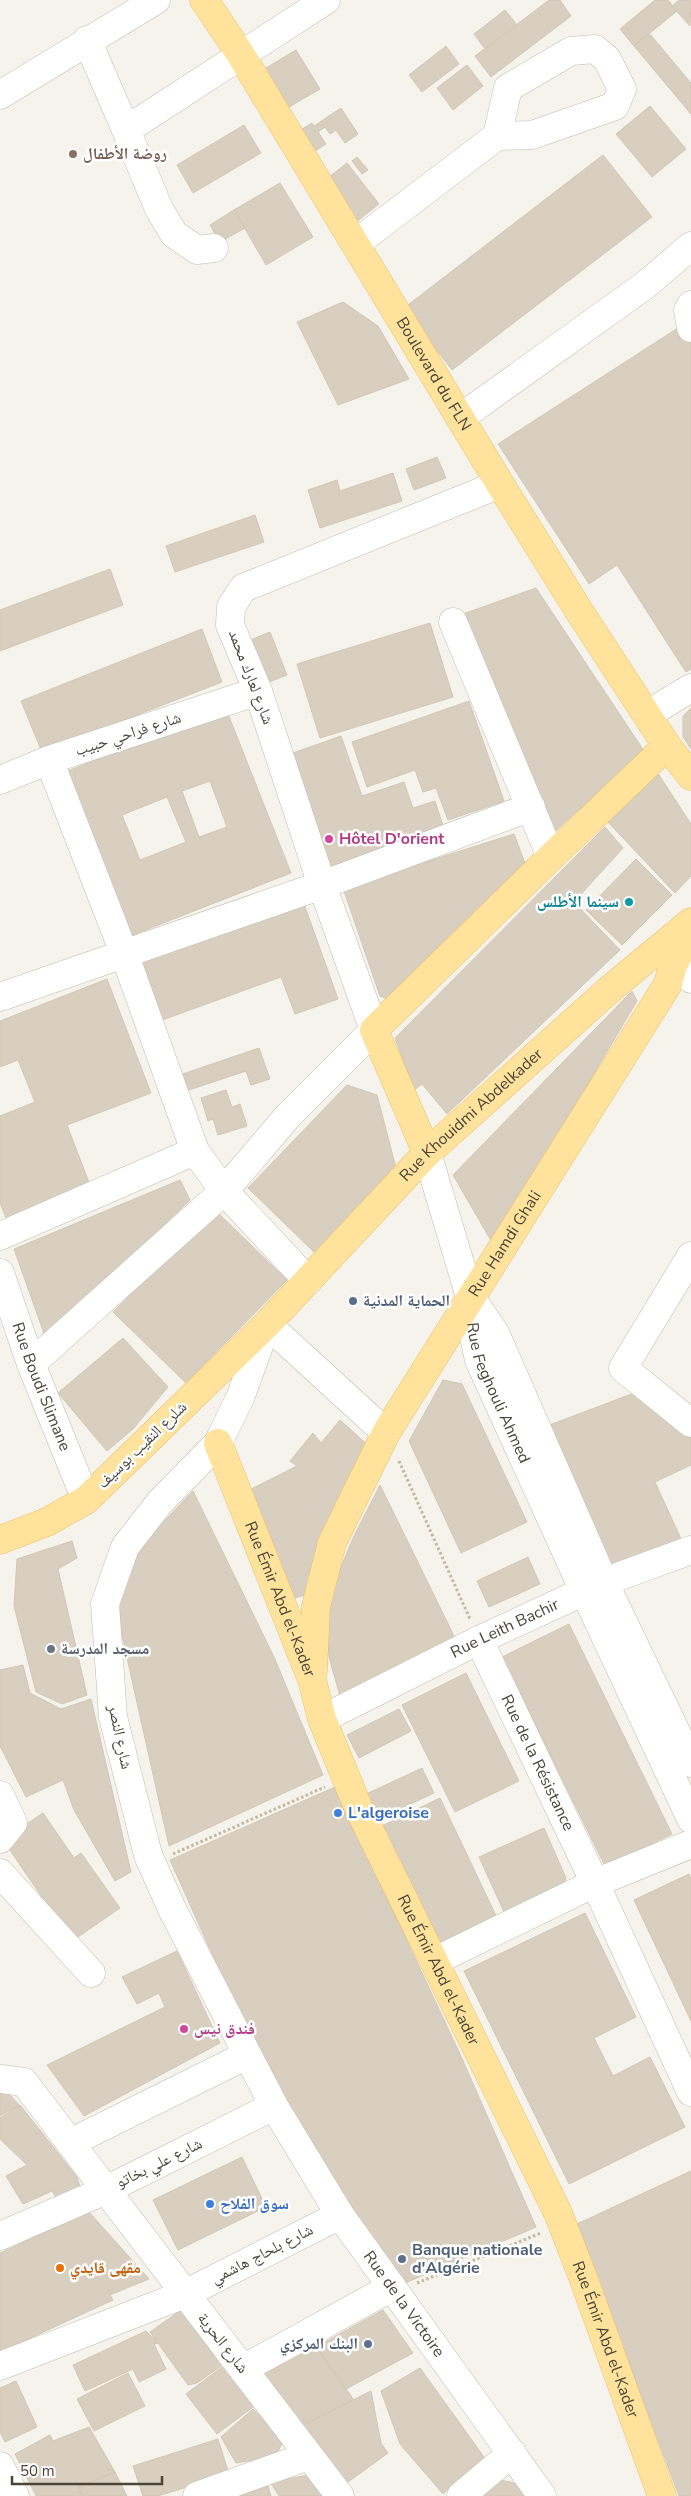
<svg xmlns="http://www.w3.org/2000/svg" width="691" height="2496" font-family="'Nunito Sans','Noto Naskh Arabic',sans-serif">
  <rect width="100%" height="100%" fill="#f6f3ec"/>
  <g fill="#d8cfc1" stroke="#d3c7b4" fill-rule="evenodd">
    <polygon points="549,0 560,0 571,16 491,77 475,56"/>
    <polygon points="655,0 668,0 677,11 634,46 620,29"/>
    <polygon points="679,0 691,0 690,26 672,6"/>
    <polygon points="505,10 517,25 485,49 474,34"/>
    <polygon points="649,33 691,83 691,114 634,46"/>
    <polygon points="446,46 459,64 422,92 409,75"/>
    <polygon points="296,50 320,89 284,110 261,71"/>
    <polygon points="467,65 483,86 453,110 437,88"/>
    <polygon points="650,106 686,149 652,177 616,134"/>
    <polygon points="341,108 358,134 345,143 336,130 330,134 325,127 318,132 326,144 309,155 294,134 312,123 314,126"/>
    <polygon points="244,125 261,153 193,193 177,165"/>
    <polygon points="603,155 652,217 452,370 404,308"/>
    <polygon points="357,157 368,170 362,174 352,161"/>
    <polygon points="347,163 379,204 356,222 324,181"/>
    <polygon points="280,183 313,237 266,265 234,210"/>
    <polygon points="234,210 245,228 220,242 210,225"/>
    <polygon points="343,302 378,326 409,379 338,405 297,322"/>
    <polygon points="681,326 691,342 691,669 686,672 617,565 589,584 498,444"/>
    <polygon points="437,457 446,478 414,490 406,469"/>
    <polygon points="393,473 402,501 320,528 308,490 337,480 340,491"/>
    <polygon points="255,515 264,542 175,572 166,546"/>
    <polygon points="110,569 123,605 0,651 0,610"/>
    <polygon points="536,588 644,751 551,835 463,614"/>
    <polygon points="430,623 453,697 320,738 297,664"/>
    <polygon points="202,629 222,682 42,752 21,701"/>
    <polygon points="270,632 287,675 264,684 248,641"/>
    <polygon points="469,701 504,801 448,820 436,788 423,792 415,770 367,787 352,742"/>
    <polygon points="691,708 691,749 683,737 683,716"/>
    <path d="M226,709L291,873L125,938L60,774ZM210,781L227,827L199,837L182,791ZM167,797L186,842L140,860L122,815Z"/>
    <polygon points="341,736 362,796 404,782 413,808 435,801 446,835 329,875 287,755"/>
    <polygon points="657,772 691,824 691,876 675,893 605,819"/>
    <polygon points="605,827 623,848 574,902 620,950 447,1114 422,1084 414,1090 395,1038"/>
    <polygon points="514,834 526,866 393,1001 380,996 343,888"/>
    <polygon points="636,859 672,895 622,945 586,910"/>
    <polygon points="304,904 338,999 295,1014 281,977 154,1023 133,966"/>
    <polygon points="107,979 151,1093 67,1125 93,1193 9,1225 0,1203 0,1116 35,1102 18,1060 0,1067 0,1021"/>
    <polygon points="632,991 637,1001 493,1244 453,1175"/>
    <polygon points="259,1048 270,1079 251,1085 246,1071 180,1093 174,1077"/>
    <polygon points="347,1085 377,1095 396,1168 315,1253 248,1188"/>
    <polygon points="226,1090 232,1107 240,1104 247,1126 218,1135 213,1119 208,1121 201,1098"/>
    <polygon points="180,1180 190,1200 46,1339 14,1249"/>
    <polygon points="214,1209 287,1280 186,1383 113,1312"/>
    <polygon points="123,1338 168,1387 133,1429 107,1451 58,1393"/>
    <polygon points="443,1380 462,1384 527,1522 461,1553 409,1441"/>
    <polygon points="642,1390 691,1434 691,1465 655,1482 682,1541 614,1572 547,1426"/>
    <polygon points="340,1420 370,1447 305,1595 295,1598 247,1491 297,1466 290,1461 313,1433 321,1443"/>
    <polygon points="380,1485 457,1642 340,1696 329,1657 327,1625 332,1589 353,1538"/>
    <polygon points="193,1491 274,1657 323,1775 169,1846 117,1613 127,1567 150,1536"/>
    <polygon points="72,1541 77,1558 58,1569 87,1695 62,1704 36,1692 14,1606 17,1559"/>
    <polygon points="528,1557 540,1584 489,1607 477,1581"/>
    <polygon points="569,1624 672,1834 605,1866 502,1657"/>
    <polygon points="23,1665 30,1693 61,1709 91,1699 131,1872 115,1881 74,1810 63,1780 26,1797 0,1746 0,1670"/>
    <polygon points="466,1673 519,1781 455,1812 402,1705"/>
    <polygon points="399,1709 411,1731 359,1758 347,1735"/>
    <polygon points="422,1768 434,1793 374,1821 362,1796"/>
    <polygon points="335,1787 460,2054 536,2227 403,2284 278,2101 170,1860"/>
    <polygon points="440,1798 499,1922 441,1949 382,1826"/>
    <polygon points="43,1813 74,1858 81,1853 120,1908 72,1941 3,1840"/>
    <polygon points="544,1828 566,1878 561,1889 505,1914 479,1857"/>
    <polygon points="689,1874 691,1879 691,2021 634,1900"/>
    <polygon points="585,1913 636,2017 594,2038 613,2076 650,2057 685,2127 569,2184 464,1971"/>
    <polygon points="177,1951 220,2043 84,2116 47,2065 165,2007 159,1993 137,2004 122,1977"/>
    <polygon points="0,2084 19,2105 0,2116"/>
    <polygon points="20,2105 77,2177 80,2187 57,2199 52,2191 23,2204 6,2176 27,2165 0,2139 0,2118"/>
    <polygon points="242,2157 266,2207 178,2250 153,2200"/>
    <polygon points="691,2171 691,2496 679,2496 577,2224"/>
    <polygon points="89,2212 149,2279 110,2295 113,2300 0,2352 0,2253"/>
    <polygon points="181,2310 221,2366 197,2383 188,2385 150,2332"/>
    <polygon points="383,2310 413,2353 346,2389 316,2347"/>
    <polygon points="146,2331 158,2343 154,2344 166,2369 139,2382 133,2369 85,2391 73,2365"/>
    <polygon points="316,2347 354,2400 299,2427 260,2376"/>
    <polygon points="222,2367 253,2407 217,2434 186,2394"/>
    <polygon points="420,2368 484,2457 443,2494 400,2444 381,2391"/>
    <polygon points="128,2373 145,2406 94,2431 77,2399"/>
    <polygon points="16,2381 37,2427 5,2442 0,2432 0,2388"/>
    <polygon points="371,2391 381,2443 388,2453 344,2485 299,2427"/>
    <polygon points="253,2409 283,2441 276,2456 236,2463 221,2437"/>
    <polygon points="89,2427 115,2472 79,2487 83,2496 36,2496 15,2454 50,2435 53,2441"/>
    <polygon points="218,2439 229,2474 158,2496 143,2496 133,2466"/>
    <polygon points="115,2472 127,2496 83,2496 79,2487"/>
    <polygon points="315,2474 332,2496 279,2496 270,2482"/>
    <polygon points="500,2480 515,2483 524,2496 483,2496"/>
    <polygon points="268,2486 271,2496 240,2496"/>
  </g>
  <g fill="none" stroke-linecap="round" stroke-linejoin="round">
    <defs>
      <g id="minor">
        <polyline points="87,40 126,130 326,0"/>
        <polyline points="0,95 156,0"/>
        <polyline points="126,130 159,209 174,234 197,250 214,248"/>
        <polyline points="355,244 497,136 532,135 615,106 622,89 607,59 595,49 571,51 508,88 497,136"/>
        <polyline points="691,305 688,310 691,328"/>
        <polyline points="460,418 644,286 691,246"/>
        <polyline points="453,622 551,857"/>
        <polyline points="648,714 691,688"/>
        <polyline points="49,760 124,953 195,1151 224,1191 308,1281"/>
        <polyline points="0,780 49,760 258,691"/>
        <polyline points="673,965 691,979"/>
        <polyline points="0,997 322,885 531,807"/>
        <path id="s1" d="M427,1153L470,1297L473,1332L479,1360L584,1591L691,1819"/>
        <polyline points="0,1236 195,1151"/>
        <polyline points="691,1256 623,1368 691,1423"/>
        <path id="s2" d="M0,1273L31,1364L86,1500"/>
        <polyline points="471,1298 495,1333 604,1582 691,1763"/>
        <polyline points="31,1364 224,1191 288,1116 374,1030 322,885 258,691 230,625 231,607 243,588 500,484"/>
        <path id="s3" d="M386,1433L267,1324L240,1398L218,1443L160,1502L125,1547L105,1604L113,1717L148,1855L172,1909L274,2106L340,2215L542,2496"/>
        <path id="s4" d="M479,1640L595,1883L691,2092"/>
        <path id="s5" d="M322,1719L479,1640L604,1582L691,1550"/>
        <polyline points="0,1795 13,1823 0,1839"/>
        <polyline points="0,1873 91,1973"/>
        <polyline points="435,1961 595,1883 691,1844"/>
        <polyline points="0,2079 24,2082 106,2190 274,2106"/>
        <polyline points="70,2143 247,2055"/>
        <polyline points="0,2236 106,2190 340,2496"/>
        <polyline points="0,2366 185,2294 340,2215"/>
        <polyline points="243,2369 392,2287"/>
        <polyline points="0,2466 15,2496"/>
        <polyline points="197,2496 308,2456"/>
        <polyline points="461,2496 512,2453"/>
      </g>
      <g id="major">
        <path id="s6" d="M204,0L241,55L500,484L581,614L667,746L691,776"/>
        <polyline points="427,1153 374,1030 551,857 667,746"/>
        <path id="s7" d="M218,1443L312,1680L322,1719L358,1807L558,2213L584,2280L662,2496"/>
        <path id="s8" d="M0,1540L47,1522L86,1500L267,1324L427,1153L609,990L691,922"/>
        <path id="s9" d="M313,1671L316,1606L332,1543L386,1433L668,984L673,965L691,932"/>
      </g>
    </defs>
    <use href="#minor" stroke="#c2bbae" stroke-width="29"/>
    <use href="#major" stroke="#e6c16a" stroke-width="29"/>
    <g stroke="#c4b79f" stroke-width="3" stroke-dasharray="2.5 2.5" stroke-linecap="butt">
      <polyline points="399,1461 470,1619"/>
      <polyline points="173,1854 325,1787"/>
      <polyline points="417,2283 541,2233"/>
    </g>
    <use href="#minor" stroke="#fff" stroke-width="28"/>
    <use href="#major" stroke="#ffe39c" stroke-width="28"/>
  </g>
  <circle fill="#8d6e63" stroke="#fff" stroke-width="2" cx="73" cy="154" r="5"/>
  <g fill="#d1479c" stroke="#fff" stroke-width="2">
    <circle cx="329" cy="839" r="5"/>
    <circle cx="184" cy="2029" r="5"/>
  </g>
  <circle fill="#0f9aa8" stroke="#fff" stroke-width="2" cx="629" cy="902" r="5"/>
  <g fill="#5c6f8a" stroke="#fff" stroke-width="2">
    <circle cx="353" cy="1301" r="5"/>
    <circle cx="402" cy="2259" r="5"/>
    <circle cx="368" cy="2344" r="5"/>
  </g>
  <circle fill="#6b7280" stroke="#fff" stroke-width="2" cx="51" cy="1649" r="5"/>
  <g fill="#3f7fe0" stroke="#fff" stroke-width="2">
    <circle cx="338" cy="1813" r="5"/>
    <circle cx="210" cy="2204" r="5"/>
  </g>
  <circle fill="#e8710a" stroke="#fff" stroke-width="2" cx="60" cy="2268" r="5"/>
  <g text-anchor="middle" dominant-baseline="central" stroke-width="5" stroke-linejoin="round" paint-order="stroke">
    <g font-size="16" font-weight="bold" fill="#785e54" stroke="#fff" text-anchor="start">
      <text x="83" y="154">روضة الأطفال</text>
    </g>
    <g font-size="16" fill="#4b4439" stroke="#fff">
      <text stroke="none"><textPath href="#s6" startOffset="439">Boulevard du FLN</textPath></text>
      <text transform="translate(251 677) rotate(69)">شارع لعارك محمد</text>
      <text transform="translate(128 734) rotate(-18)">شارع فراحي حبيب</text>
      <text stroke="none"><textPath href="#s8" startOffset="640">Rue Khouidmi Abdelkader</textPath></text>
      <text stroke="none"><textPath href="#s9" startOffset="476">Rue Hamdi Ghali</textPath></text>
      <text stroke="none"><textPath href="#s2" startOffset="121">Rue Boudi Slimane</textPath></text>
      <text stroke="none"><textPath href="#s1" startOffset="251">Rue Feghouli Ahmed</textPath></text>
      <text transform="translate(142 1445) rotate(-44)">شلرع النقيب بوسيف</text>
      <text stroke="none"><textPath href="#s7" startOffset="168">Rue Émir Abd el-Kader</textPath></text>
      <text stroke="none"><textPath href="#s5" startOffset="204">Rue Leith Bachir</textPath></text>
      <text transform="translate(120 1737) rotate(78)">شارع النصر</text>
      <text stroke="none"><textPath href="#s4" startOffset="136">Rue de la Résistance</textPath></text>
      <text stroke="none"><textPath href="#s7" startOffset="572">Rue Émir Abd el-Kader</textPath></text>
      <text transform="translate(159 2163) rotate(-26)">شارع علي بخاتو</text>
      <text transform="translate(262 2254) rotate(-27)">شارع بلحاج هاشمي</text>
      <text stroke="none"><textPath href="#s3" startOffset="1264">Rue de la Victoire</textPath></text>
      <text stroke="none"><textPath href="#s7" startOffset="978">Rue Émir Abd el-Kader</textPath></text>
      <text transform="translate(223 2343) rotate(52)">شارع الحرية</text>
    </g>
    <g font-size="16" font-weight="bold" fill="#b23c85" stroke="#fff" text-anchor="start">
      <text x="339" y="839">Hôtel D'orient</text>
      <text x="194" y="2029">فندق نيس</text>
    </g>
    <g font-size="16" font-weight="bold" fill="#0d838f" stroke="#fff" text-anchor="end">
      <text x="619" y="902">سينما الأطلس</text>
    </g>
    <g font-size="16" font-weight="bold" fill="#4e5e75" stroke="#fff" text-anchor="start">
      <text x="363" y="1301">الحماية المدنية</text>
      <text x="412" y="2250">Banque nationale<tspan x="412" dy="18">d'Algérie</tspan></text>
      <text x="358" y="2344" text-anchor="end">البنك المركزي</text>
    </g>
    <g font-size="16" font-weight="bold" fill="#5b616d" stroke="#fff" text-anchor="start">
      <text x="61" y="1649">مسجد المدرسة</text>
    </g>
    <g font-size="16" font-weight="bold" fill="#366cbe" stroke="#fff" text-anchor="start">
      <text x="348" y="1813">L'algeroise</text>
      <text x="220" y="2204">سوق الفلاح</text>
    </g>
    <g font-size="16" font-weight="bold" fill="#c56008" stroke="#fff" text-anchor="start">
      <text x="70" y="2268">مقهى قايدي</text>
    </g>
  </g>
  <path d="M12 2476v8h150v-8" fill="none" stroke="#4b4439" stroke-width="2.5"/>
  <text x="20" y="2476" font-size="15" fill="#4b4439" stroke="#ffffff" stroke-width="4" paint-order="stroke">50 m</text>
</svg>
